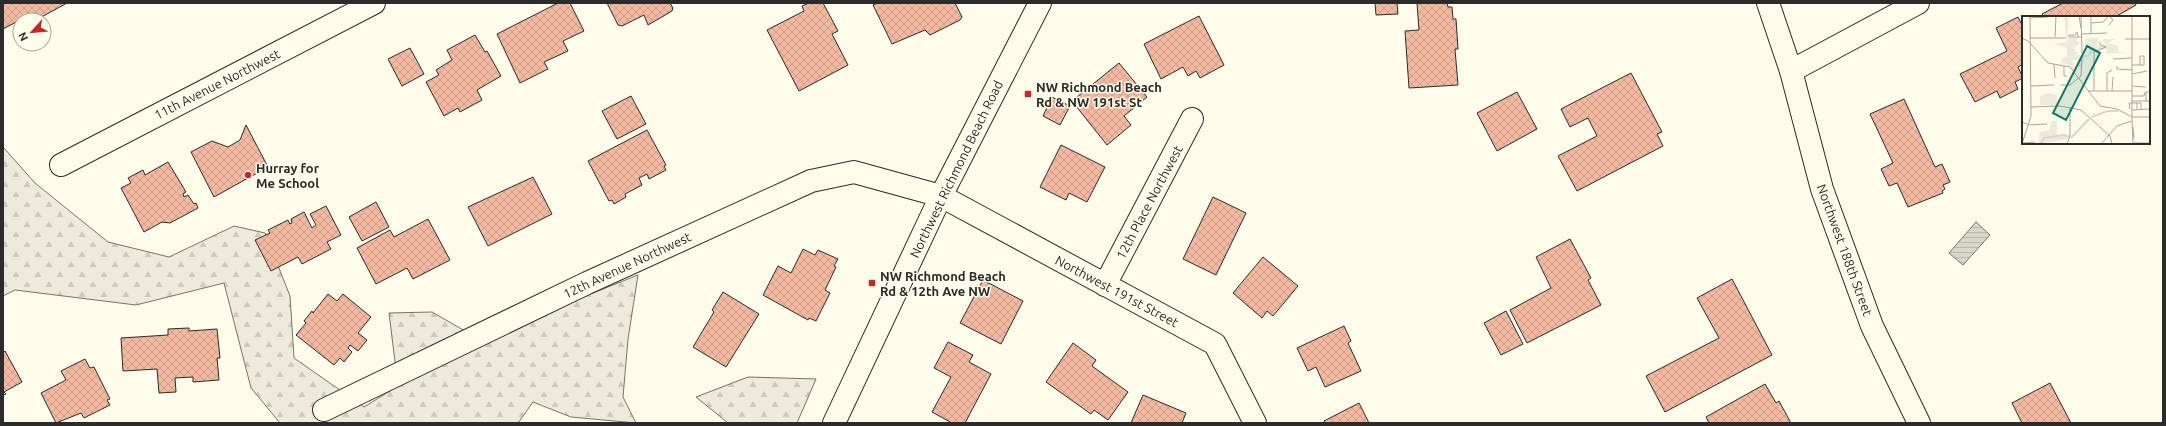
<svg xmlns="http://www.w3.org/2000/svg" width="2166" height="426" font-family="Ubuntu,sans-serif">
  <defs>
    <pattern id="forest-firs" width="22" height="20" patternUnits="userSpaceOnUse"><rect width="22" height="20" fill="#ecebdb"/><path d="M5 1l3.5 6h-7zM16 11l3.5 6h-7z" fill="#cbcabc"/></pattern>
    <pattern id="water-rules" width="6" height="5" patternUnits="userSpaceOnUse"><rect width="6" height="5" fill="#d8d7c9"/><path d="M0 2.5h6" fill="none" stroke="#bab9ad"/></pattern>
    <pattern id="building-cross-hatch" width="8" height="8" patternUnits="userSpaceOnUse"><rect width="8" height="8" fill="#f2b8a0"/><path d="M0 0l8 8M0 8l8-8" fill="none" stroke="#d09e8a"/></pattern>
  </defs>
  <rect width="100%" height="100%" fill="#fdfbea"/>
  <g fill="url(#forest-firs)" stroke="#74746e">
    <polygon points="3,147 35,183 108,242 169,257 234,226 265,233 290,296 294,358 364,407 398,386 389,313 432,312 486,343 543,313 638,275 628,339 623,397 636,423 571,417 533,402 518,423 280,423 251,388 224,283 136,305 15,290 3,296"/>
    <polygon points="748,377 816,379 797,423 728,423 696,397"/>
  </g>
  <polygon fill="url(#water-rules)" stroke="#74746e" points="1976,222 1990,235 1963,265 1949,253"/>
  <g fill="url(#building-cross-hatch)" stroke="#2b2b2b">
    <polygon points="3,3 67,3 36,20 33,13 3,29"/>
    <polygon points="558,3 570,3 584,31 563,41 568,51 544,62 548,69 520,83 497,34"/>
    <polygon points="607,3 670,3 673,8 672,11 648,25 644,15 622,26 618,25"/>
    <polygon points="809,3 823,3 838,31 832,34 848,65 799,91 767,30 804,11 802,6"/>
    <polygon points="877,3 955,3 962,17 960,20 930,35 925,30 892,44 873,5"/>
    <polygon points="1375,3 1397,3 1398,14 1376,15"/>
    <polygon points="1417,3 1447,3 1448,7 1452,7 1453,19 1456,19 1458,49 1455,49 1458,85 1409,88 1405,31 1419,30"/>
    <polygon points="2063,3 2135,3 2136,5 2115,17 2044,17 2042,14"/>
    <polygon points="1199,16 1224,65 1200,78 1196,71 1188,76 1183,67 1161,79 1144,44"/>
    <polygon points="2018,17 2023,27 2023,64 2018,67 2023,78 2015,82 2018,89 2000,98 1997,91 1975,102 1960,74 2007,51 1996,28"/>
    <polygon points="475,35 485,52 487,51 501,76 477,90 482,100 460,112 458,108 444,116 426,82 439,75 436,70 452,60 447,50"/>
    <polygon points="410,48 424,74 402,86 388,59"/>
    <polygon points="1119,63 1147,97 1124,116 1131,125 1107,145 1072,101"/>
    <polygon points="1631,73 1662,132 1657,134 1663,146 1577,191 1558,156 1597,136 1588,118 1570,127 1561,109"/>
    <polygon points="1517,92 1537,129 1497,151 1477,113"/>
    <polygon points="631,96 646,124 617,139 602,111"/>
    <polygon points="1052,97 1070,106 1060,125 1043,116"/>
    <polygon points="1904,99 1935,167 1942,164 1950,182 1943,185 1945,189 1942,191 1943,193 1908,207 1897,183 1889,186 1881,169 1893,163 1870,114"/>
    <polygon points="246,125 268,167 214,197 191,152 212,141 228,147 240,140"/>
    <polygon points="647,130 666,165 664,166 666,170 649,179 647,174 639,178 642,185 625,194 626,197 614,204 612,200 609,201 588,161"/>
    <polygon points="1061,145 1105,167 1087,202 1069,193 1066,200 1040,187"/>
    <polygon points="168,162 186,192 183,194 184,197 188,195 194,204 196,203 198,208 170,223 162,222 144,232 121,188 131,183 128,178 143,170 145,175"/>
    <polygon points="533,177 552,214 488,246 468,207"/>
    <polygon points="1213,197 1246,213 1216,275 1183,259"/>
    <polygon points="376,202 389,227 362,241 349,217"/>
    <polygon points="326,206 341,235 327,242 331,249 302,264 298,257 271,271 255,240 270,233 268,230 288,220 290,224 292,223 291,219 304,212 312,228 316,225 310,214"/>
    <polygon points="428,219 450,260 413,279 407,268 376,284 357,248 390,230 394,237"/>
    <polygon points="1570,239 1591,278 1588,280 1601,305 1527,343 1510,310 1551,288 1536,257"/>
    <polygon points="803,249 815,255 818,250 838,259 834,266 836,267 825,290 830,293 816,321 809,318 808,320 763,295 778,266 791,273"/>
    <polygon points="1263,257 1298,286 1273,316 1267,311 1262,318 1233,293"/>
    <polygon points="1732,279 1772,355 1665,412 1646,376 1719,338 1697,298"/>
    <polygon points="983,280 1023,301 1001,344 960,323"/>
    <polygon points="723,292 759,314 726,367 693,347 714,312 712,310"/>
    <polygon points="328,294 337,301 343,294 371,317 358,333 367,340 358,351 350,345 348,348 352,352 344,362 340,358 334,365 296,335 306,323 304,321 312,311 313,313"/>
    <polygon points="1506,311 1523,344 1501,355 1484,323"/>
    <polygon points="1344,326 1351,341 1348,343 1361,371 1325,387 1316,367 1308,371 1297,348"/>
    <polygon points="189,328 189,331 217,329 220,358 217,358 219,380 193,382 193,377 175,378 176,392 159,393 157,369 123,371 121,338 168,335 168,329"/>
    <polygon points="948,342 973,355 969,362 991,374 965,423 952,423 932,412 951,377 934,368"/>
    <polygon points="1073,343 1096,360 1092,366 1128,392 1108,420 1094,410 1091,414 1046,382"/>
    <polygon points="5,351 22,382 4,392 6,394 3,395 3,353"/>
    <polygon points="85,359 90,368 94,367 110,399 107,400 110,405 84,418 81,413 56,423 41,393 66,380 61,371"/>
    <polygon points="2050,383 2071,423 2022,423 2012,403"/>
    <polygon points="1765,384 1776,403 1779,401 1791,423 1709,423 1706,417"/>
    <polygon points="1143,395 1186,413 1182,423 1131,423"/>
    <polygon points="1359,403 1369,423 1325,423 1324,421"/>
  </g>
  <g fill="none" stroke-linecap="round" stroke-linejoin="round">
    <defs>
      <g id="minor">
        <polyline points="61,165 374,3"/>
        <polyline points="1105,285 1192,119"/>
        <polyline points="324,410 587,283 811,181 854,172 941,196 1215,344 1255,423"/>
      </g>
      <g id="tertiary">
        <polyline points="1768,3 1791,71 1822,189 1872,326 1919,423"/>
        <polyline points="1791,71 1918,3"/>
      </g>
      <polyline id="secondary" points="834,423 941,196 1040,3"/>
    </defs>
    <use href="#minor" stroke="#2b2b2b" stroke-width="24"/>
    <use href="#tertiary" stroke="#2b2b2b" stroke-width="24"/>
    <use href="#secondary" stroke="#2b2b2b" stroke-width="24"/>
    <use href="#minor" stroke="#fdfbea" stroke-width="22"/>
    <use href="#tertiary" stroke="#fdfbea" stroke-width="22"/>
    <use href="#secondary" stroke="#fdfbea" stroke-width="22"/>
  </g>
  <g fill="#c62828" stroke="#fdfbea" stroke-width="1.5">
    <rect x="1024" y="90" width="8" height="8" rx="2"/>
    <circle cx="248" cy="175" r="4"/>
    <rect x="868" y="279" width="8" height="8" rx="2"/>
  </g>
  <g text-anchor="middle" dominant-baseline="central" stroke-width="3" stroke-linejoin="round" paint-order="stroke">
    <g font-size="13" fill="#2b2b2b" stroke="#fdfbea">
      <text transform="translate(217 84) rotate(-27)">11th Avenue Northwest</text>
      <text transform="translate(956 169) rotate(-64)">Northwest Richmond Beach Road</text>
      <text transform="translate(1149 202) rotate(-62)">12th Place Northwest</text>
      <text transform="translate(1845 250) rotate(70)">Northwest 188th Street</text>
      <text transform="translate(627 265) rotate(-25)">12th Avenue Northwest</text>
      <text transform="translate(1117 291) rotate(28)">Northwest 191st Street</text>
    </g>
    <g font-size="13" font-weight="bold" fill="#2b2b2b" stroke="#fdfbea" text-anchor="start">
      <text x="1036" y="87">NW Richmond Beach<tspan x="1036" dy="15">Rd &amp; NW 191st St</tspan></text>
      <text x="256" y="168">Hurray for<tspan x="256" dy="15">Me School</tspan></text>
      <text x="880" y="276">NW Richmond Beach<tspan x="880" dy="15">Rd &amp; 12th Ave NW</tspan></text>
    </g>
  </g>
  <g transform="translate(2022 16)">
    <rect width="128" height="128" fill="#fdfbea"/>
    <path d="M27,77L35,79V89H18V80Z" fill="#ecebdb"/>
    <path d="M42,0H46V22H56L54,25L58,27L53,31V35L57,37L51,39H66L70,29L60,30L65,25L64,22H78L75,24L77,26L74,27L76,30L84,28L80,23H93L86,27L96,30L97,36H109L84,38L85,33H81L72,35L67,41L60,42L62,44L59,52L55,50L56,44H51V51L55,52L53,56L47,49L39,47L40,42L45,40V32L32,28L45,26ZM30,105H35V120H47L46,123L16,128L18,116L27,114Z" fill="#ecebdb"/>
    <path fill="none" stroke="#d8d7c9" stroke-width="2" d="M69,101L86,95H96M49,122L67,103M19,128L22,122L42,119L48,121"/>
    <path fill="none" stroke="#a9a89e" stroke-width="1" d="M57,0L59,12M59,0L60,37M69,0V17M87,0L91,4L87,9M110,0V101M8,2L26,1M69,7L81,6L87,0M59,18L85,17M33,21L34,0M56,21L55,16L53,19H47V21H59M0,22L6,25L26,47L48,51L78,90L95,93L110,101H128M8,22H44M103,23H128M91,43L110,42M32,48L33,62M110,49H122V40H118V49M42,50V60H45M95,50V53L110,54M110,58L125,55M39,69H48L59,60L60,40M9,70L32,69M110,70L124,71M66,75H110M72,75V36L84,31L78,29V26M85,75V57L90,54M90,75L91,61M110,80H122L123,76M110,85H128M124,85V76H128M9,91L38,90L59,94L88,120L90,128M108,93L107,87H115M110,94L128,93M115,94V87H119V94M110,101L111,128M0,106L7,109L25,108M111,111L112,123M0,127L13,126M111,127H128M0,128L9,100L8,0M45,128L48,120V91M79,128L95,110L110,105"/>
    <path fill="#0f766e" fill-opacity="0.15" stroke="#0f766e" stroke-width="2" d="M65,30L78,37L44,104L31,97Z"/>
    <rect width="128" height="128" fill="none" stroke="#2b2b2b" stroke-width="2"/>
  </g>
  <rect width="2166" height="426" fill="none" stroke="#2b2b2b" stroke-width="8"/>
  <g transform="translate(32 32) rotate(243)"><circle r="19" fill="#fdfbea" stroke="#a9a89e"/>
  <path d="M0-3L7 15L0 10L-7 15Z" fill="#c62828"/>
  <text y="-6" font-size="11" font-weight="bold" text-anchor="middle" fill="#2b2b2b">N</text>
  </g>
</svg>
